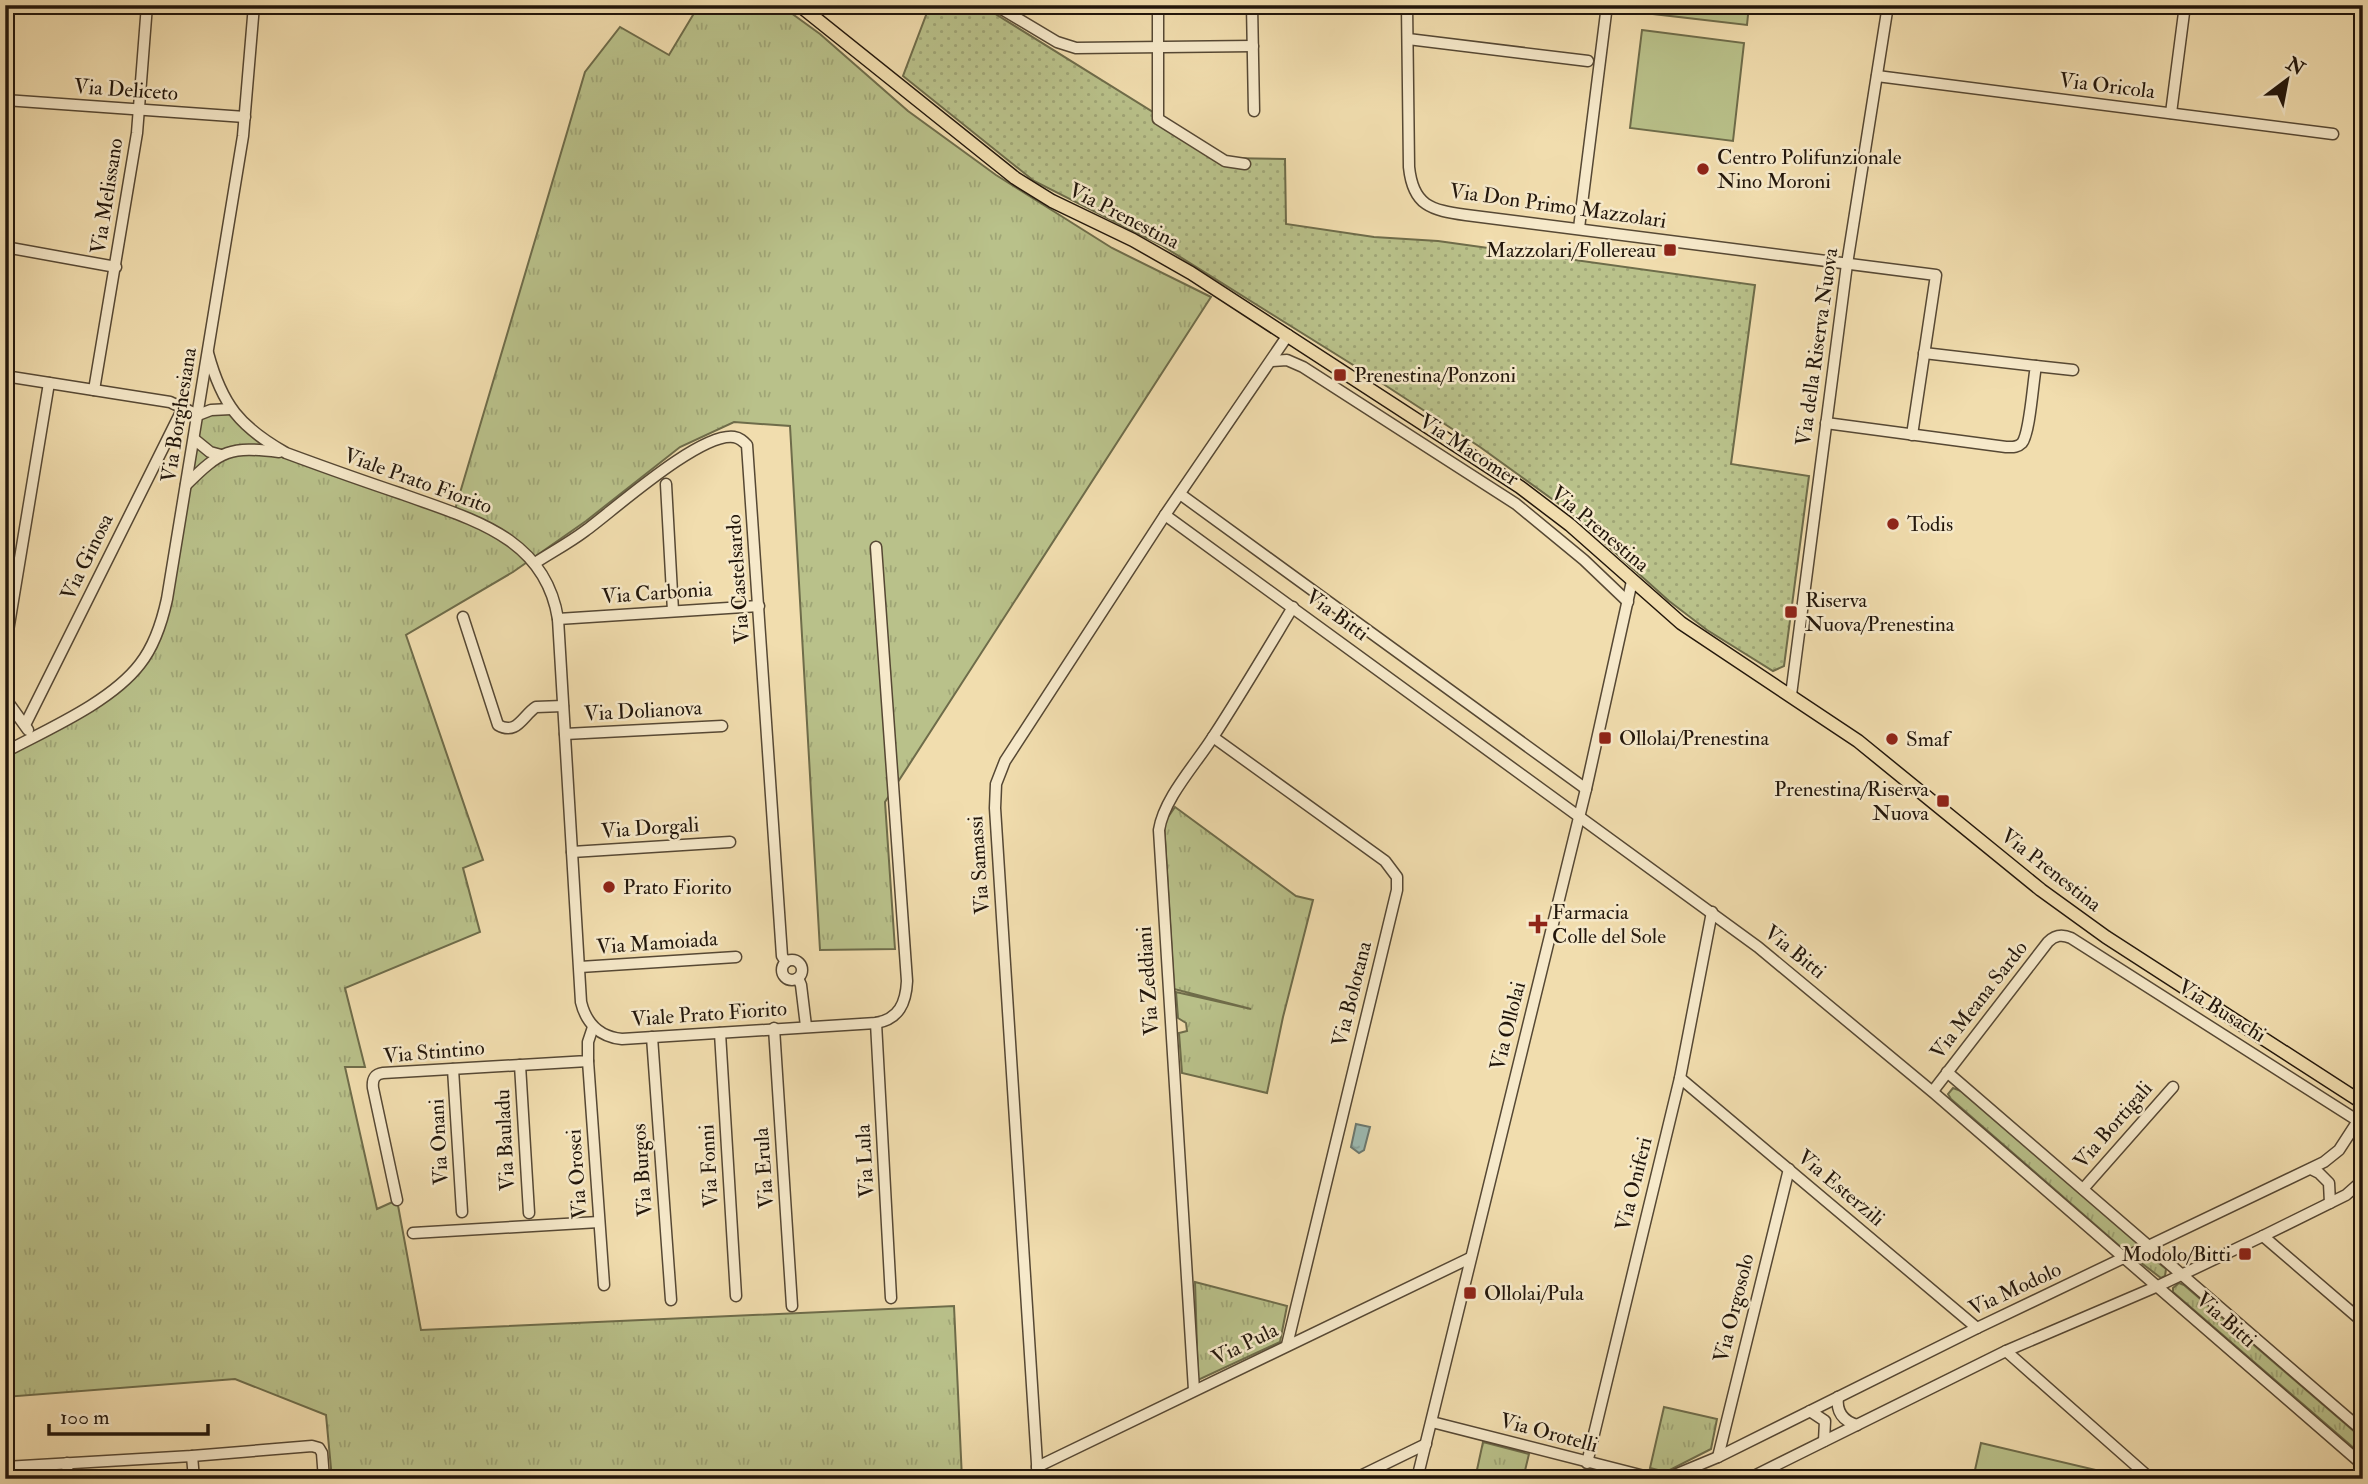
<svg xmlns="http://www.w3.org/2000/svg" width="2368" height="1484" font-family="'IM FELL Double Pica',serif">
  <defs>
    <pattern id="grass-tufts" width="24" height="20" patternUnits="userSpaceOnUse" patternTransform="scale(1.75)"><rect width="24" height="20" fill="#b9c18a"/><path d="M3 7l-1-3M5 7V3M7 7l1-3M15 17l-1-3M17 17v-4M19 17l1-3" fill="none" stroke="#9fa576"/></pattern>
    <pattern id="park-dots" width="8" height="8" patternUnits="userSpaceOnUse" patternTransform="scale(1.75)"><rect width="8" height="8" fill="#b9c18a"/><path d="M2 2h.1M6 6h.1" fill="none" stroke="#9fa576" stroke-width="1.8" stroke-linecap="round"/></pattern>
    <pattern id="water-ripples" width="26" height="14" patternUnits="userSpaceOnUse" patternTransform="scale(1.75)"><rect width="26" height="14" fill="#9cbab2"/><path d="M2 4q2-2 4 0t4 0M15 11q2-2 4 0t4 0" fill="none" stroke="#869f98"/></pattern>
  </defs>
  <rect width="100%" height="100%" fill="#f1ddae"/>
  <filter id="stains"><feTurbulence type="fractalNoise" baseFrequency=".00286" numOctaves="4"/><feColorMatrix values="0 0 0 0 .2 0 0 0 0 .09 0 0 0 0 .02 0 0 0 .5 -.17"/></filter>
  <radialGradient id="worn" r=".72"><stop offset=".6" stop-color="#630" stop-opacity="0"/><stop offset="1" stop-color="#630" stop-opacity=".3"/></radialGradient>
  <g fill="url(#grass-tufts)" stroke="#6e6c4a" stroke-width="2">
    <polygon points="699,5 780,5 820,34 908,111 996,175 1112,248 1211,297 885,802 895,949 820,950 790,426 734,422 680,447 586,521 513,572 406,635 483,860 463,868 480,932 345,988 365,1067 345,1067 377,1209 397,1200 421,1330 954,1306 962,1479 332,1479 326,1415 235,1379 5,1397 5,752 120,683 155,639 198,415 233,413 286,453 454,513 585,72 620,27 669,55"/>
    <polygon points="1175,807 1296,896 1313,900 1283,1017 1267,1093 1182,1073 1179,1033 1187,1031 1186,1023 1178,1018 1176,992 1251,1009 1174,989 1164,823"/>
    <polygon points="1953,1088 1961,1091 2136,1241 2138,1246 2127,1251 2123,1249 1951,1099 1948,1094"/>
    <polygon points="2144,1253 2148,1254 2166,1269 2165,1276 2161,1278 2140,1262 2140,1256"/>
    <polygon points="1195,1282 1287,1306 1280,1342 1198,1380"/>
    <polygon points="2179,1283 2184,1285 2363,1439 2363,1456 2173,1292 2173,1288"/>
    <polygon points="1664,1407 1717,1419 1711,1449 1666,1472 1650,1468"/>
    <polygon points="1483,1442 1529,1454 1523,1479 1475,1479"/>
  </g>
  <polygon fill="url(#park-dots)" stroke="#6e6c4a" stroke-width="2" points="936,5 981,5 1227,158 1285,159 1286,224 1374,237 1438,241 1755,285 1731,464 1809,476 1784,666 1773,671 1707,630 1669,601 1570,512 1480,447 1374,378 1161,245 1034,181 903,76 928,10"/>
  <g fill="#b9c18a" stroke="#6e6c4a" stroke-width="2">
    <polygon points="1646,5 1749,5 1747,25 1645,13"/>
    <polygon points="1642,30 1744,43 1733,141 1630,128"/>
    <polygon points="1981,1443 2134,1479 1973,1479"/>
  </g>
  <polygon fill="url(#water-ripples)" stroke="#6b786f" stroke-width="2" points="1356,1124 1370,1127 1364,1150 1359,1153 1351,1147"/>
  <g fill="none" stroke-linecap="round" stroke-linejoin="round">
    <defs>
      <g id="minor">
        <polyline points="995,5 1057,42 1076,48 1253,46"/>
        <polyline points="1158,5 1158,119 1225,161 1245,164"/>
        <polyline points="1252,5 1254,111"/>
        <path d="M1407,5L1409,167C1413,206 1431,210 1466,215L1936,275L1912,435"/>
        <polyline points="1408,39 1588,61"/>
        <polyline points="1877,76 2333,134"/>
        <polyline points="5,100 245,117"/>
        <polyline points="2171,113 2185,5"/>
        <polyline points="1579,228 1607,5"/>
        <polyline points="5,247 116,267"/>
        <path d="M208,353C222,405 240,427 286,453C324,467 363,481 402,494C470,519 545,536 558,619L581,1002C586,1023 600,1037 622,1039L876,1023C899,1019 906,1003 907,981L876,547"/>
        <polyline points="1272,361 1287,360 1303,367 1516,504 1584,560 1628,602"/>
        <polyline points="2036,366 2073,370"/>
        <polyline points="5,376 170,402 198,415 211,410 231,409"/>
        <polyline points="94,390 137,133 147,5"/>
        <path d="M1826,423L2006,447C2012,447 2017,448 2022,443C2030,433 2033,381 2036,366L1924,353"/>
        <polyline points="194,439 210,452 221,455"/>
        <polyline points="666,484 673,611"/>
        <path d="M186,485C221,450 230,446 279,452"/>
        <polyline points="1180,494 1586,789"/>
        <polyline points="1165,515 1758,947 1934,1093 2363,1465"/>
        <path d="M535,563C552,552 569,543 585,531C614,510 700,432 734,437C740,438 743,441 747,445L782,956L786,962"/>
        <path d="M463,617L498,725C517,736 523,715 536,707L563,706"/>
        <polyline points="558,619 759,606"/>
        <polyline points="5,649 49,383"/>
        <polyline points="1791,695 1847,264 1888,5"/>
        <polyline points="5,698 28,730"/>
        <polyline points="25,725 184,406"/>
        <polyline points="565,734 722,726"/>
        <polyline points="1213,737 1385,861 1397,877 1397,890 1287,1345"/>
        <path d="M5,752C48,729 111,702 140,664C155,645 162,622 167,599L243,136L254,5"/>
        <polyline points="572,852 730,842"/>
        <circle cx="792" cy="970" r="10"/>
        <polyline points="580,967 736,957"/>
        <polyline points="798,978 801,985 806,1026"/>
        <polyline points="876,1023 891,1298"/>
        <polyline points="774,1028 792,1306"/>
        <polyline points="720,1033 736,1296"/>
        <polyline points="652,1037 671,1300"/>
        <polyline points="588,1061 604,1285"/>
        <polyline points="520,1065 529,1213"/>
        <polyline points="453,1069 462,1212"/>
        <polyline points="1947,1072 2363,1431"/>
        <polyline points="1680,1078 1977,1328"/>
        <path d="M1933,1091L2048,942C2055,935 2062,934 2071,938L2363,1124"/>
        <polyline points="2311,1169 2319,1173 2329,1183 2330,1203"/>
        <polyline points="2083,1189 2173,1087"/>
        <path d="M397,1200L373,1088C372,1079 375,1074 383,1073L588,1061V1042L593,1027"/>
        <polyline points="413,1233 599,1222"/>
        <polyline points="2263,1236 2363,1322"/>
        <polyline points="2006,1351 2151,1479"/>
        <path d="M1194,1390L1159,830C1164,798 1196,764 1213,737C1241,694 1267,650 1293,607"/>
        <path d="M1838,1397C1836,1412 1843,1421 1857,1425"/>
        <polyline points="1810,1411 1825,1421 1824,1441"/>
        <polyline points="1432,1422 1656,1479"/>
        <polyline points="192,1456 194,1479"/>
        <polyline points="1718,1457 1789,1169"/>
        <polyline points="67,1463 68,1479"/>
        <polyline points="1587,1463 1680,1078 1712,912"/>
        <polyline points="5,1467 192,1456 312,1446 319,1448 322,1453 324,1479"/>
        <polyline points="1037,1467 1470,1258"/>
        <polyline points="1038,1479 995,808 996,784 1005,761 1165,515 1288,335"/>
        <polyline points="1354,1479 1426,1444"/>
        <polyline points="1417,1479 1586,789 1632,581"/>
        <polyline points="1665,1479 1718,1457 1977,1328 2324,1162 2339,1150 2363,1113"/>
        <polyline points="1748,1479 2006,1351 2158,1286 2263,1236 2346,1195 2363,1180"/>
      </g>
      <polyline id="major" points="799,5 1015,178 1052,201 1133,240 1191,273 1520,487 1570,525 1681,623 1858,741 2041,890 2106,937 2363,1103"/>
    </defs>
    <use href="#minor" stroke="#564834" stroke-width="13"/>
    <use href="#major" stroke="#22160b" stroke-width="15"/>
    <use href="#minor" stroke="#f6e9ca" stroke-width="10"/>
    <use href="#major" stroke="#f1ddae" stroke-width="12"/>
  </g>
  <g fill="#8f2418" stroke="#f6e9ca" stroke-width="2.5">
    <circle cx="1703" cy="169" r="7"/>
    <rect x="1663" y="243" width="14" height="14" rx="3.5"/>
    <rect x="1333" y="368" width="14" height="14" rx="3.5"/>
    <circle cx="1893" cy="524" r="7"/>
    <rect x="1784" y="605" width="14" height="14" rx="3.5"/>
    <rect x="1598" y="731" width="14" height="14" rx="3.5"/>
    <circle cx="1892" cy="739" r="7"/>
    <rect x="1936" y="794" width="14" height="14" rx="3.5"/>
    <circle cx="609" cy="887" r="7"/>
    <path d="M1534.5 913.5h7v7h7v7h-7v7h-7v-7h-7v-7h7z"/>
    <rect x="2238" y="1247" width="14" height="14" rx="3.5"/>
    <rect x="1463" y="1286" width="14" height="14" rx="3.5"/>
  </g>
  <g text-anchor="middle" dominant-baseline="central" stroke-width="5" stroke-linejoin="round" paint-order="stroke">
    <g font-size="21" fill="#22160b" stroke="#f6e9ca">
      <text transform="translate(2107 86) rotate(7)">Via Oricola</text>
      <text transform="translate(126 90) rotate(4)">Via Deliceto</text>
      <text transform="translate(107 196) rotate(-81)">Via Melissano</text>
      <text transform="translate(1558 206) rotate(8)">Via Don Primo Mazzolari</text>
      <text transform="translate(1124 216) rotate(27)">Via Prenestina</text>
      <text transform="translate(1817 347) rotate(-82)">Via della Riserva Nuova</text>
      <text transform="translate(179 415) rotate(-81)">Via Borghesiana</text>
      <text transform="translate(1469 450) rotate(33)">Via Macomer</text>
      <text transform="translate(418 481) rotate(20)">Viale Prato Fiorito</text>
      <text transform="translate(1600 529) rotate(40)">Via Prenestina</text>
      <text transform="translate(87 557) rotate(-64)">Via Ginosa</text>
      <text transform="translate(738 579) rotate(-94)">Via Castelsardo</text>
      <text transform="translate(657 593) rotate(-4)">Via Carbonia</text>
      <text transform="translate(1337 615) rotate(36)">Via Bitti</text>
      <text transform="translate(643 711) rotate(-3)">Via Dolianova</text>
      <text transform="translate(650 828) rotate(-4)">Via Dorgali</text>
      <text transform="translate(979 865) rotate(-94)">Via Samassi</text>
      <text transform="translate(2051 870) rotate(38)">Via Prenestina</text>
      <text transform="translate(657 943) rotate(-4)">Via Mamoiada</text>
      <text transform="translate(1795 952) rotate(39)">Via Bitti</text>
      <text transform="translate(1148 981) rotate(-94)">Via Zeddiani</text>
      <text transform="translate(1352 994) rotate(-76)">Via Bolotana</text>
      <text transform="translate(1979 1000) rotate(-52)">Via Meana Sardo</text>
      <text transform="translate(2222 1011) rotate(32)">Via Busachi</text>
      <text transform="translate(709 1014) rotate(-4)">Viale Prato Fiorito</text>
      <text transform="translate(1508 1026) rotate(-76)">Via Ollolai</text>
      <text transform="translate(434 1052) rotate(-5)">Via Stintino</text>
      <text transform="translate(2113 1125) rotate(-49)">Via Bortigali</text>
      <text transform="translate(505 1140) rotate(-93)">Via Bauladu</text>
      <text transform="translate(439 1142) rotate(-93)">Via Onani</text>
      <text transform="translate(865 1161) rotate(-93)">Via Lula</text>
      <text transform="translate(709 1166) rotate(-93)">Via Fonni</text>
      <text transform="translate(764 1168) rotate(-94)">Via Erula</text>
      <text transform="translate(642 1170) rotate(-94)">Via Burgos</text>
      <text transform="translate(577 1174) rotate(-94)">Via Orosei</text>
      <text transform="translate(1634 1184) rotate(-76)">Via Oniferi</text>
      <text transform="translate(1841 1188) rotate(40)">Via Esterzili</text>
      <text transform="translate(2015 1289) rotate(-25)">Via Modolo</text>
      <text transform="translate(1734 1308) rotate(-76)">Via Orgosolo</text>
      <text transform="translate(2226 1320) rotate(41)">Via Bitti</text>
      <text transform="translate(1245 1344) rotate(-26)">Via Pula</text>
      <text transform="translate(1549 1433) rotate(15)">Via Orotelli</text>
    </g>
    <g font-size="21" fill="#22160b" stroke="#f6e9ca" text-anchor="start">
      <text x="1717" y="157">Centro Polifunzionale<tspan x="1717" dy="24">Nino Moroni</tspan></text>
      <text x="1656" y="250" text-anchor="end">Mazzolari/Follereau</text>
      <text x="1354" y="375">Prenestina/Ponzoni</text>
      <text x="1907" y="524">Todis</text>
      <text x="1805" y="600">Riserva<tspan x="1805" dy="24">Nuova/Prenestina</tspan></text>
      <text x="1619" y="738">Ollolai/Prenestina</text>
      <text x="1906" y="739">Smaf</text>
      <text x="1929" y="789" text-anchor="end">Prenestina/Riserva<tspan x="1929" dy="24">Nuova</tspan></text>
      <text x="623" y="887">Prato Fiorito</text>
      <text x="1552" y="912">Farmacia<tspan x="1552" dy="24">Colle del Sole</tspan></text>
      <text x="2231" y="1254" text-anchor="end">Modolo/Bitti</text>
      <text x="1484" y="1293">Ollolai/Pula</text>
    </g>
  </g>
  <rect width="2368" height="1484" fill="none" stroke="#f1ddae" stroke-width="28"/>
  <rect x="7" y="7" width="2354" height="1470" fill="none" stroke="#22160b" stroke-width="3.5"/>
  <rect x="14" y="14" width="2340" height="1456" fill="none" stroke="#22160b" stroke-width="2"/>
  <g transform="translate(2287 80) rotate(32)" stroke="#f6e9ca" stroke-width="5" paint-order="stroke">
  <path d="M0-5L12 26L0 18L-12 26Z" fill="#22160b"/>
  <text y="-10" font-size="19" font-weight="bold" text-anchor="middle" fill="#22160b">N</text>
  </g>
  <path d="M49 1424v10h159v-10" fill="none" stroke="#22160b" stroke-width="3.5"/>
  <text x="60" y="1424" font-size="21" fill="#22160b" stroke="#f6e9ca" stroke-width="5" paint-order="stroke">100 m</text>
  <rect width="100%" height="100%" filter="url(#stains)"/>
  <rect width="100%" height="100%" fill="url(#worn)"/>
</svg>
